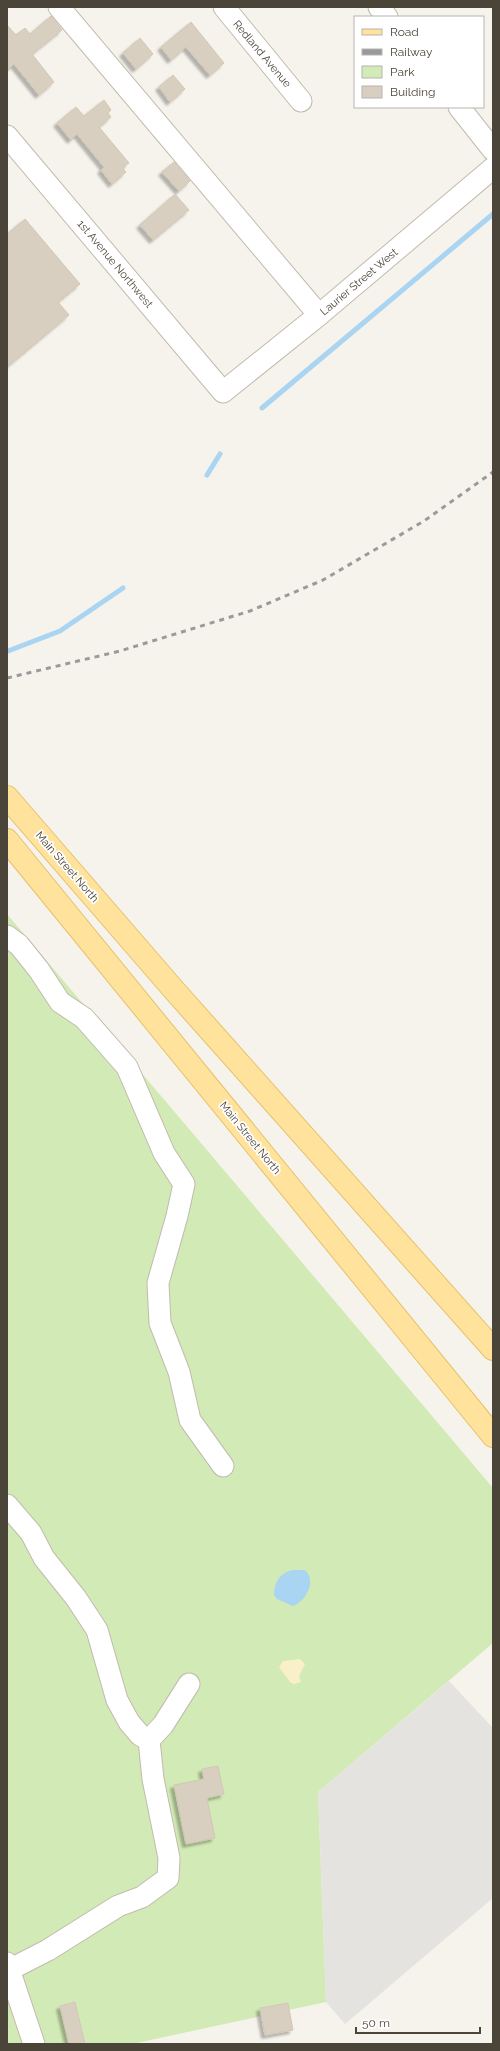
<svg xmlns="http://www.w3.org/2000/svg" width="500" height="2051" font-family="Raleway,sans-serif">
  <defs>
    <filter id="shadow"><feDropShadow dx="-3.5" dy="3.5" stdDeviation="1" flood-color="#0004"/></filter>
  </defs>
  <rect width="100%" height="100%" fill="#f6f3ec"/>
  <polygon fill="#d2eab5" points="7,914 493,1488 493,1643 318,1792 326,2002 132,2044 7,2044"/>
  <polygon fill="#f9efc9" points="300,1659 305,1664 299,1676 301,1682 294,1684 290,1682 279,1667 283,1661"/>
  <polygon fill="#e5e3e0" points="449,1681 493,1728 493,1898 345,2024 326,2002 318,1792"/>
  <path fill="#a9d4f2" d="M292,1570H305C317,1581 306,1601 293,1606L277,1599L274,1595C274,1582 279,1574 292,1570Z"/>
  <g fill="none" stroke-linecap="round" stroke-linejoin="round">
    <g stroke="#a9d4f2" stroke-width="5">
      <polyline points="262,408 493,214"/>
      <polyline points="207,475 220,454"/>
      <polyline points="8,651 60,631 123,588"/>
    </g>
  </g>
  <g fill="#d8cfc1" stroke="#d3c7b4" filter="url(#shadow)">
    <polygon points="51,16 62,30 32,54 54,82 39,95 14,64 7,71 7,25 16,35 25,28 30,34"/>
    <polygon points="191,22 224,63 210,75 186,47 171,60 161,47"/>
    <polygon points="140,38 153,54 136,69 123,53"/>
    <polygon points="173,75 185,89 170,102 159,87"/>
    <polygon points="104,100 111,110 108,113 111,117 99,127 129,163 122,168 126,172 112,184 101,170 104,167 77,134 71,140 57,123 76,107 84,116"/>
    <polygon points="174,162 190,181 179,191 162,172"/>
    <polygon points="175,194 189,210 153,240 140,225"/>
    <polygon points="25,219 80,284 58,302 69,315 7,367 7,234"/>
    <polygon points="218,1766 224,1794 207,1798 215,1838 186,1844 174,1785 204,1779 202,1769"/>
    <polygon points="75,2002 85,2044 69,2044 60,2006"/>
    <polygon points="288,2003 293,2030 265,2035 260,2008"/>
  </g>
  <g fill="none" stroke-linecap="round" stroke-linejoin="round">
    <defs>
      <g id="minor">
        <polyline points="59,7 319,315"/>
        <polyline points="224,7 301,101"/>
        <polyline points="379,7 387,17"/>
        <polyline points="459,107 493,150"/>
        <polyline points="7,136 223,392 319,315 493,168"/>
        <polyline points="7,936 19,945 39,970 60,1002 84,1018 127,1067 164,1153 184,1184 177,1216 158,1283 160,1323 179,1372 190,1420 223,1466"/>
        <polyline points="7,1505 31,1533 44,1558 76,1598 97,1630 117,1700 129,1722 140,1735 149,1740 163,1725 189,1684"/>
        <polyline points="7,1963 34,2044"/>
        <polyline points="7,1971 48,1950 118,1906 142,1897 168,1878 169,1858 153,1779 149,1740"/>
      </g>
      <g id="major">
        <polyline points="7,797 174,990 493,1349"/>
        <polyline points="7,840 493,1436"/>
      </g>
    </defs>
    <use href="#minor" stroke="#c2bbae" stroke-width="23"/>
    <use href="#major" stroke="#e6c16a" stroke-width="24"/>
    <use href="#minor" stroke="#fff" stroke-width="21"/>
    <use href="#major" stroke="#ffe39c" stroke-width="22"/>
    <polyline stroke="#9a9a9a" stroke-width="3" stroke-dasharray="5 5" stroke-linecap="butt" points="7,678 120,651 250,611 323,580 424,521 493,472"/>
  </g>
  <g text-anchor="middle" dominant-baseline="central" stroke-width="3.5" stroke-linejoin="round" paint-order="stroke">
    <g font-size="11" fill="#4b4439" stroke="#fff">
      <text transform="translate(262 54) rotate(50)">Redland Avenue</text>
      <text transform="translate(115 264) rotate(50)">1st Avenue Northwest</text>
      <text transform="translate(359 282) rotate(-40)">Laurier Street West</text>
      <text transform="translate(67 867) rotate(49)">Main Street North</text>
      <text transform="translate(250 1138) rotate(51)">Main Street North</text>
    </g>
  </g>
  <rect width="500" height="2051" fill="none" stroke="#4b4439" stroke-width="16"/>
  <rect x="354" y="16" width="130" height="92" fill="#ffffff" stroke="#b7b4b0"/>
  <rect x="362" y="29" width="20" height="6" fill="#ffe39c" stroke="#b7b4b0"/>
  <text x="390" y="36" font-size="12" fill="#4b4439">Road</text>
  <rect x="362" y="49" width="20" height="6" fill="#9a9a9a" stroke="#b7b4b0"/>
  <text x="390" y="56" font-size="12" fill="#4b4439">Railway</text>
  <rect x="362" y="66" width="20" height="12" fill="#d2eab5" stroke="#b7b4b0"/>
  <text x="390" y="76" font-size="12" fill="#4b4439">Park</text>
  <rect x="362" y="86" width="20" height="12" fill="#d8cfc1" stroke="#b7b4b0"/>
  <text x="390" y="96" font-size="12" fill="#4b4439">Building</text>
  <path d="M356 2027v6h124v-6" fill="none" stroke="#4b4439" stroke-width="2"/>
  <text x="362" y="2027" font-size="12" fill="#4b4439" stroke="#ffffff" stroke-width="3" paint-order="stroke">50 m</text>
</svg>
